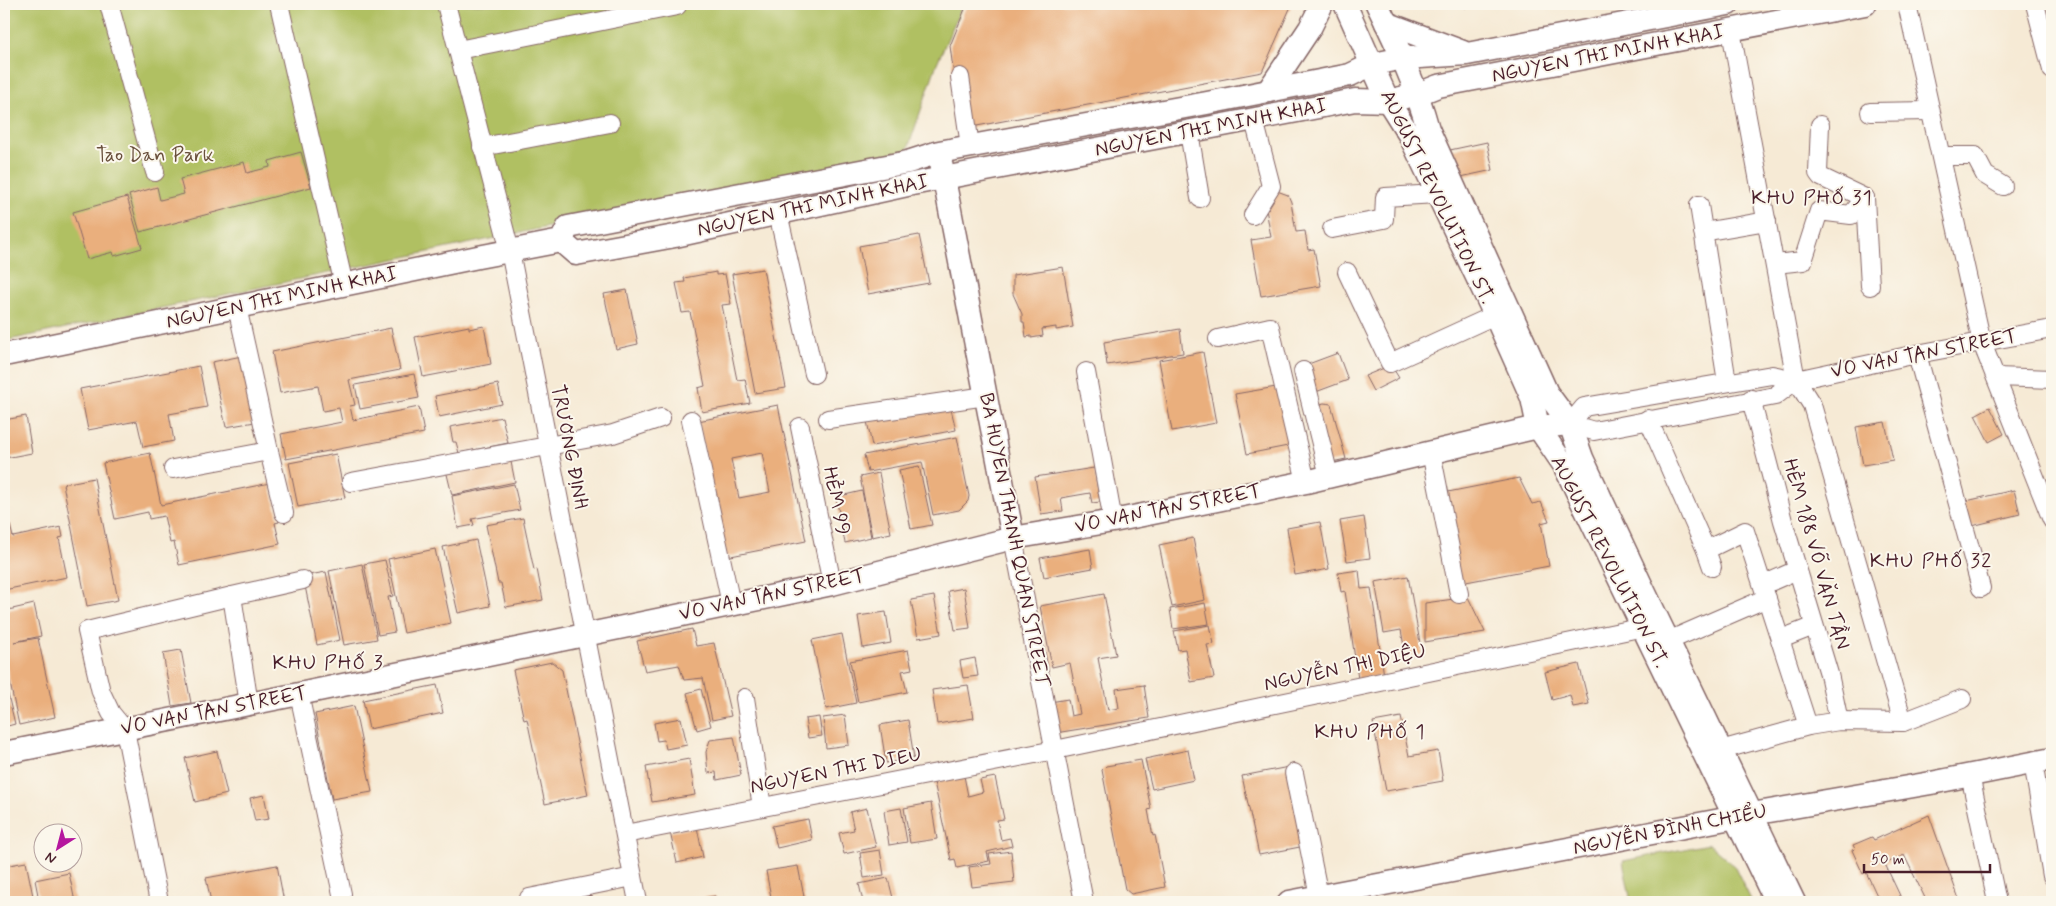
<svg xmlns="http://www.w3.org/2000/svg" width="2056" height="906" font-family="Mynerve,sans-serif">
  <rect width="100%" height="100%" fill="#fbf7ec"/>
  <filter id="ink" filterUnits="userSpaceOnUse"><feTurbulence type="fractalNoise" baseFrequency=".02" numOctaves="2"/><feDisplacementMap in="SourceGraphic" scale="10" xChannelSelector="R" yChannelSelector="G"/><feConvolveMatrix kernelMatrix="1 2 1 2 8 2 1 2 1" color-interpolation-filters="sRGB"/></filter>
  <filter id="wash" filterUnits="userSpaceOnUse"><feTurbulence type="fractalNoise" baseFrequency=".0096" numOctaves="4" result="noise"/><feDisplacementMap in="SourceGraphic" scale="20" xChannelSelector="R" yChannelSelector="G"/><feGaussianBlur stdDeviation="1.12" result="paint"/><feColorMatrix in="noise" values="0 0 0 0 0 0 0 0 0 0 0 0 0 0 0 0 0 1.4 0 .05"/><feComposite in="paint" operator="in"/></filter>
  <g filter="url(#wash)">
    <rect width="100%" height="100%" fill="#f6ead5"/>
    <g fill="#b0c062" stroke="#7d7046">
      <polygon points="4,4 963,4 937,63 903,163 562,224 4,341"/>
      <polygon points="1709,844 1735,867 1752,902 1631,902 1623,861"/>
    </g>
    <g id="blocks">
      <g fill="#eaaf7d" fill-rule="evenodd">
        <polygon points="967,4 1292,4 1262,72 961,129 950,46"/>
        <polygon points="1463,4 1475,4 1465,8"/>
        <polygon points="1487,142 1493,170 1456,178 1450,150"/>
        <polygon points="301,152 311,187 140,232 129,195 157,187 160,200 184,194 180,179 244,162 247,173 270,167 269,161"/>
        <polygon points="1277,191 1288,195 1291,202 1296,232 1305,231 1308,250 1314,249 1321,286 1261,296 1251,240 1271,237 1266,209"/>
        <polygon points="127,197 142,248 114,256 113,252 87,259 73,212"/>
        <polygon points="919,235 929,283 868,294 859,246"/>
        <polygon points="1063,267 1073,327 1056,330 1056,327 1042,329 1043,336 1031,338 1031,336 1026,337 1024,322 1022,322 1022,314 1013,294 1013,275"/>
        <polygon points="763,269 786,388 755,393 732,274"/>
        <polygon points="716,272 716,275 725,274 731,304 722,305 737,380 745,379 750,403 702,412 698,388 705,386 690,312 682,313 676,283 685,282 684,278"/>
        <polygon points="627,290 638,344 616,349 604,294"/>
        <polygon points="469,326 469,329 484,326 491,364 423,377 415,337"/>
        <polygon points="391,328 400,370 349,380 355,405 350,406 353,420 419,407 424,433 286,459 281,434 342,422 339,408 323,411 318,386 280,393 272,352"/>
        <polygon points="1180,329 1183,353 1107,365 1104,342"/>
        <polygon points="1203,352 1216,423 1172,431 1159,360"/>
        <polygon points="1338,353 1348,380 1313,393 1303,366"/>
        <polygon points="242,356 255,422 226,427 212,362"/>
        <polygon points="1391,365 1399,378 1373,391 1365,376"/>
        <polygon points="199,366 207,407 169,414 174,441 143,447 137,421 88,430 80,389"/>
        <polygon points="414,374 419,398 360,409 355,385"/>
        <polygon points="498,384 502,404 439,417 435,396"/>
        <polygon points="1282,386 1293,445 1247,454 1235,394"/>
        <polygon points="1324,403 1331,404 1346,459 1327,463 1316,405"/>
        <path d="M778,405L806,541L726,557L698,421ZM762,453L770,492L739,498L731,459Z"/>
        <polygon points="950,405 956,430 872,446 867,421"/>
        <polygon points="1990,407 2004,434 1989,442 1975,415"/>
        <polygon points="26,416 32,453 5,458 4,420"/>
        <polygon points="502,417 508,443 459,453 456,442 453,442 450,427"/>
        <polygon points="1885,422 1893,460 1863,465 1856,427"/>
        <polygon points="957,437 969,496 968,501 959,510 933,515 922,462 868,472 864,455"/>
        <polygon points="150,453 161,505 270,483 279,522 275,523 280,544 179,565 174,542 170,543 164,516 149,519 148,512 115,519 103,463"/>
        <polygon points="336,454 345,498 298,507 289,463"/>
        <polygon points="510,457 515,482 452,495 446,470"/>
        <polygon points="919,466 932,525 911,529 899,470"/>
        <polygon points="1094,468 1100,502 1092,503 1090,493 1061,498 1063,511 1041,514 1035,477"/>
        <polygon points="879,473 891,533 872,537 860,477"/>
        <polygon points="94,478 118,600 87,606 63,484"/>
        <polygon points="1519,478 1532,504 1541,502 1549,521 1541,523 1549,566 1461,583 1443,493"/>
        <polygon points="514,484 520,510 472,519 474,525 458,528 452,496"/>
        <polygon points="2014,490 2020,514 1968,527 1962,502"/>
        <polygon points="862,491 871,537 845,543 836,497"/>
        <polygon points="1364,517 1370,558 1347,561 1340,521"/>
        <polygon points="523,518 534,570 537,569 543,600 506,607 501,583 498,583 486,525"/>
        <polygon points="1320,522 1329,569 1295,575 1287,528"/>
        <polygon points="10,525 13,537 61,527 63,537 59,538 67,577 4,590 4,526"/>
        <polygon points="1193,538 1205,600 1172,607 1159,545"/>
        <polygon points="476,540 490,606 458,613 443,547"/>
        <polygon points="435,549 451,623 404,633 388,559"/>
        <polygon points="1090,549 1093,568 1044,577 1040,558"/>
        <polygon points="385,560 393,596 388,597 395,632 378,635 364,564"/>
        <polygon points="362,564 377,639 344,645 329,571"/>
        <polygon points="1359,570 1361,589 1371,588 1384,676 1358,679 1345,591 1341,592 1338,573"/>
        <polygon points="326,572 340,640 317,645 303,576"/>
        <polygon points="1408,576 1422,654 1406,657 1401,630 1384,633 1375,582"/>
        <polygon points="964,588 970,628 955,630 948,591"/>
        <polygon points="1104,594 1116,655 1098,658 1108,710 1119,708 1116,689 1144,685 1149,718 1049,734 1044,703 1068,699 1071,716 1080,714 1070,663 1052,667 1040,606"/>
        <polygon points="934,596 941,634 918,638 911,600"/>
        <polygon points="1468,597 1485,632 1425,642 1425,603"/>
        <polygon points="1205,603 1209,624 1173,629 1170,609"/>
        <polygon points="34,604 41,636 14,642 38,638 55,717 19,725 4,655 4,611"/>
        <polygon points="886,612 891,643 863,648 858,616"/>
        <polygon points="1210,625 1214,644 1207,645 1214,678 1191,682 1185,649 1178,650 1174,631"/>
        <polygon points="692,629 696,646 714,643 731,716 712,720 703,678 684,680 679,665 645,671 637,641"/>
        <polygon points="842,634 856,703 826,709 812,640"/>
        <polygon points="181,650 191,703 172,706 163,653"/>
        <polygon points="908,650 912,669 902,671 907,692 858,702 850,661"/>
        <polygon points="975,658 978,676 963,678 960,661"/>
        <polygon points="552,662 562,670 588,795 545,804 527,719 524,720 513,670"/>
        <polygon points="1579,664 1589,704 1573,707 1570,695 1552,700 1545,672"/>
        <polygon points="4,678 15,724 4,727"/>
        <polygon points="437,685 443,713 369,729 363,700"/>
        <polygon points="968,685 974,718 937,724 932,690"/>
        <polygon points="701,689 711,726 697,730 687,693"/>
        <polygon points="354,706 372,792 332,799 315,714"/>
        <polygon points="845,715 849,745 826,748 823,718"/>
        <polygon points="819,717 822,736 808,738 805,719"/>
        <polygon points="1401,717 1409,756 1438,751 1443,781 1386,791 1373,722"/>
        <polygon points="681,718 687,745 666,749 664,740 657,741 654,723"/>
        <polygon points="908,720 914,758 886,763 880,725"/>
        <polygon points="734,737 741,775 717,780 716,772 708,773 706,752 710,740"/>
        <polygon points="1188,750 1194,780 1152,789 1145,759"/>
        <polygon points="217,751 227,794 195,802 185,758"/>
        <polygon points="689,759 695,795 652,802 646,767"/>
        <polygon points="1141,760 1151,809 1148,810 1153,836 1155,835 1165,887 1131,894 1125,889 1102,770 1106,766"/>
        <polygon points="1289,767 1305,846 1259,855 1242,776"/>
        <polygon points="964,776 968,796 983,792 980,780 995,777 1004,819 997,820 1001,840 1010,838 1012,846 987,852 989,861 957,868 955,859 951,860 934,782"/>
        <polygon points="264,795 269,819 255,821 250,798"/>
        <polygon points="931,803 937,839 910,843 904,808"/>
        <polygon points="867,808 876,847 844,854 839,833 854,830 850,812"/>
        <polygon points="901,808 907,842 889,845 884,811"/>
        <polygon points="1929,815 1960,902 1927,902 1904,855 1885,864 1903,902 1880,902 1866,872 1863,874 1852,850 1855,849 1853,845 1872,837 1874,840"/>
        <polygon points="808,819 812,840 777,848 772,826"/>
        <polygon points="697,827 703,857 677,863 670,832"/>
        <polygon points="880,850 884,875 864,878 860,853"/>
        <polygon points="1011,851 1014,882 972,887 969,867 991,864 989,854"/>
        <polygon points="26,862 33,896 38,895 35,880 69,873 75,902 40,902 39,901 4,902 4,866"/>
        <polygon points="277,865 284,902 211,902 206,878"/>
        <polygon points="798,866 805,902 772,902 766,871"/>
        <polygon points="888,878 894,902 863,902 859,884"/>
        <polygon points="592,896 593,902 562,902 562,901"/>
        <polygon points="715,896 717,902 685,902 685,901"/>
      </g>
    </g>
  </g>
  <g filter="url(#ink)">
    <use href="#blocks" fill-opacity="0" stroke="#866666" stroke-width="1"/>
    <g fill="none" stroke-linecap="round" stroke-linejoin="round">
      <defs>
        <g id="minor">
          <polyline points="109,4 155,172"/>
          <polyline points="279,4 344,285"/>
          <polyline points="446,4 510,251 638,902"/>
          <polyline points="1907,4 1982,343 2052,520"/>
          <polyline points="2035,4 2052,70"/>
          <polyline points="1731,31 1796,380 1812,405 1903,722"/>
          <polyline points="458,50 677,6"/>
          <polyline points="960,77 970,146"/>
          <polyline points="1870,112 1930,111"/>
          <polyline points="1820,125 1818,173 1821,177 1865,198"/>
          <polyline points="1189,132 1200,198"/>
          <polyline points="482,147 610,123"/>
          <polyline points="1941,156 1975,156 1985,175 2003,186"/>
          <polyline points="1865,198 1870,286"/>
          <polyline points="1699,205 1727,382"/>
          <polyline points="778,213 814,374"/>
          <polyline points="1253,215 1271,186 1254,120"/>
          <polyline points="1332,229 1384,219 1385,197 1437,194"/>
          <polyline points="1703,232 1767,221"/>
          <polyline points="1775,264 1803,261 1819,211 1851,215 1865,198"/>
          <polyline points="1347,272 1390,363 1495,315"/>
          <polyline points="237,307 269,451"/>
          <polyline points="1218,339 1270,327 1306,482"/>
          <polyline points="1917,354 1981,588"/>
          <polyline points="1303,371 1329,476"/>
          <polyline points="1086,372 1113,521"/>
          <polyline points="1996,377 2052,379"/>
          <polyline points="1796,380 1772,375 1584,407 1570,424 1594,431 1775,396 1796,380 1917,354 2052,329"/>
          <polyline points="1751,399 1783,521 1829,674 1839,721"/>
          <polyline points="828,419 986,396"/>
          <polyline points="1648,419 1706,550 1745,531 1808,726"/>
          <polyline points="691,420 731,604"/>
          <polyline points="800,427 832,584"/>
          <polyline points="1431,452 1459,594"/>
          <polyline points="173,469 269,451 284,513"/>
          <polyline points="351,482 613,434 661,418"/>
          <polyline points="1013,538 1084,902"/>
          <polyline points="1706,550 1712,567"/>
          <polyline points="1763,585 1797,570"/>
          <polyline points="1781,639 1814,626"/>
          <polyline points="1668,641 1767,598"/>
          <polyline points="299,694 342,894"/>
          <polyline points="745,698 762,807"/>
          <polyline points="249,704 232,596 303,580"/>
          <polyline points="1721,750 1808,726 1839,721 1903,722 1962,699"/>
          <polyline points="2033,762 2052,876"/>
          <polyline points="1294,773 1319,896"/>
          <polyline points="1970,775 1997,902"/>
          <polyline points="625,834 1055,750 1644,627"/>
          <polyline points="529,898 633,877"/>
          <polyline points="159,902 125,730 111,713 101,692 87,631 232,596"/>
        </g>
        <g id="major">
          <polyline points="1345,4 1388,101 1410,136 1495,315 1532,398 1538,427 1564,465 1776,902"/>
          <path d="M1377,4C1397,45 1416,85 1428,129L1547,393L1570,424L1582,458L1644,591L1794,902"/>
          <polyline points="1386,23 1463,52"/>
          <polyline points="1268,91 1310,28 1322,4"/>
          <polyline points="941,163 1013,538"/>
          <polyline points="561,241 576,254 675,236 912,184 1355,100 1388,101 1418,94 1438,86 1865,4"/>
          <polyline points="4,355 478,257 561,241 568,227 908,162 939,152 1207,103 1350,75 1373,64 1404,58 1467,54 1728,4"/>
          <polyline points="4,753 299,694 832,584 1013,538 1113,521 1306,482 1538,427 1570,424"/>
          <polyline points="1289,902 1752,814 1931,783 2052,759"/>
        </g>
      </defs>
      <use href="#minor" stroke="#866666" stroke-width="20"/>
      <use href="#major" stroke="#866666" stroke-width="25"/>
      <use href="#minor" stroke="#fff" stroke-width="18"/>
      <use href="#major" stroke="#fff" stroke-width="22"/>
    </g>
  </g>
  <g text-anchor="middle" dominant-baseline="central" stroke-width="4" stroke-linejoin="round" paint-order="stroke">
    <g font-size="20" fill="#4a1f2b" stroke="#fbf7ec">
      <text transform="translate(1608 54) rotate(-11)">NGUYEN THI MINH KHAI</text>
      <text transform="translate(1211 128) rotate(-11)">NGUYEN THI MINH KHAI</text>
      <text transform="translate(1437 197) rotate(64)">AUGUST REVOLUTION ST.</text>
      <text transform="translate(813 206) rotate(-12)">NGUYEN THI MINH KHAI</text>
      <text transform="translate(282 298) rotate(-12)">NGUYEN THI MINH KHAI</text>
      <text transform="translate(1924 354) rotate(-11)">VO VAN TAN STREET</text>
      <text transform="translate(569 447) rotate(79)">TRƯƠNG ĐỊNH</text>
      <text transform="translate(836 501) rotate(78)">HẺM 99</text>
      <text transform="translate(1168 509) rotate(-11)">VO VAN TAN STREET</text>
      <text transform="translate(1014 540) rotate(79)">BA HUYEN THANH QUAN STREET</text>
      <text transform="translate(1816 554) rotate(74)">HẺM 188 VÕ VĂN TẦN</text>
      <text transform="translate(1609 562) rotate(63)">AUGUST REVOLUTION ST.</text>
      <text transform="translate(772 595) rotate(-12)">VO VAN TAN STREET</text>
      <text transform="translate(1345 668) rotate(-12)">NGUYỄN THỊ DIỆU</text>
      <text transform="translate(214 711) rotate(-11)">VO VAN TAN STREET</text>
      <text transform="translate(836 771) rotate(-11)">NGUYEN THI DIEU</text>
      <text transform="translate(1670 830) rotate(-11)">NGUYỄN ĐÌNH CHIỂU</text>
    </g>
    <g font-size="20" fill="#694f3c" stroke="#fbf7ec">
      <text x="155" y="155">Tao Dan Park</text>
    </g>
    <g font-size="21" letter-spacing="1" fill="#4a1f2b" stroke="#fbf7ec">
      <text x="1812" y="198">KHU PHỐ 31</text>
      <text x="1931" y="561">KHU PHỐ 32</text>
      <text x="328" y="663">KHU PHỐ 3</text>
      <text x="1370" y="732">KHU PHỐ 1</text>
    </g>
  </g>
  <rect width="2056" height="906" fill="none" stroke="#fbf7ec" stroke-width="20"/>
  <g transform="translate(58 848) rotate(216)"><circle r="24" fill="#fbf7ec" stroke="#b4a19f"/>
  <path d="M0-4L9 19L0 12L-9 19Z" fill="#b5179e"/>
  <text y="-8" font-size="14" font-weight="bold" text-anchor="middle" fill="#4a1f2b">N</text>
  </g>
  <path d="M1864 864v8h126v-8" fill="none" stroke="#4a1f2b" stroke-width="2.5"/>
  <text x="1871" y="864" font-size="15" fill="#4a1f2b" stroke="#fbf7ec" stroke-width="4" paint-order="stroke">50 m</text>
</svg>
